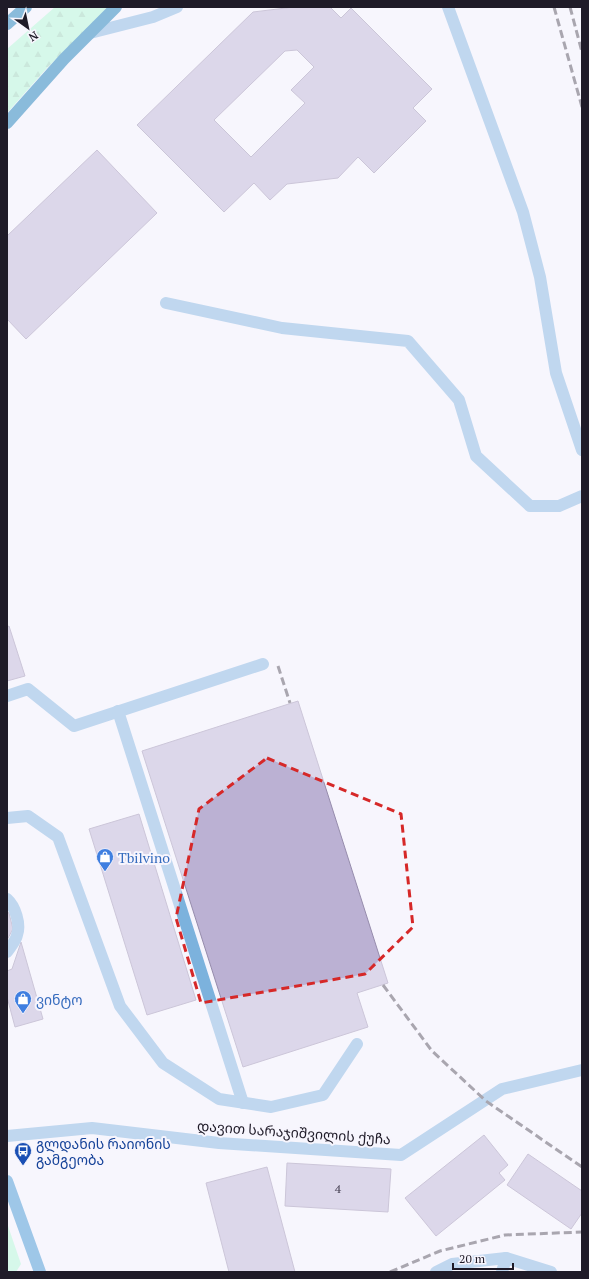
<svg xmlns="http://www.w3.org/2000/svg" width="589" height="1279" font-family="'PT Serif','Noto Sans Georgian',serif">
  <defs>
    <pattern id="forest-firs" width="22" height="20" patternUnits="userSpaceOnUse"><rect width="22" height="20" fill="#adfbd2"/><path d="M5 1l3.5 6h-7zM16 11l3.5 6h-7z" fill="#94d7b4"/></pattern>
  </defs>
  <rect width="100%" height="100%" fill="#f7f5fd"/>
  <polygon fill="#adfbd2" points="7,1223 21,1264 16,1272 7,1272"/>
  <polygon fill="url(#forest-firs)" points="55,7 109,7 48,67 7,113 7,49"/>
  <g fill="#bbb1d3" stroke="#968cac" fill-rule="evenodd">
    <path d="M294,7H330L341,18L351,8L432,89L413,108L426,121L374,173L358,157L338,178L287,184L270,200L254,183L224,212L137,125L253,12ZM297,50L314,67L291,90L305,103L251,157L214,120L285,51Z"/>
    <polygon points="97,150 157,213 26,339 7,319 7,236"/>
    <polygon points="9,626 25,676 7,681 7,627"/>
    <polygon points="298,701 388,983 357,993 368,1027 243,1067 142,751"/>
    <polygon points="139,814 196,1000 147,1015 89,829"/>
    <polygon points="7,912 9,913 13,929 7,940"/>
    <polygon points="21,942 43,1019 15,1027 7,997 7,971 12,969"/>
    <polygon points="484,1135 508,1165 499,1173 505,1180 436,1236 405,1198"/>
    <polygon points="528,1154 582,1191 582,1213 571,1229 507,1185"/>
    <polygon points="287,1163 391,1169 388,1212 285,1206"/>
    <polygon points="267,1167 295,1272 229,1272 206,1183"/>
  </g>
  <g fill="none" stroke-linecap="round" stroke-linejoin="round">
    <g stroke="#7cb2dd" stroke-width="12">
      <polyline points="448,7 523,212 540,277 556,373 582,450"/>
      <polyline points="90,33 153,17 177,7"/>
      <polyline points="166,303 282,328 408,341 459,400 476,456 530,506 559,506 582,496"/>
      <polyline points="7,696 28,689 74,726 263,664"/>
      <polyline points="118,711 243,1103"/>
      <polyline points="7,818 28,816 58,837 120,1006 163,1063 219,1099 271,1107 323,1095 357,1044"/>
      <path d="M7,899C15,906 21,924 17,935C16,941 10,947 7,952"/>
      <polyline points="7,1136 92,1128 219,1143 401,1155 502,1089 582,1070"/>
      <polyline points="436,1272 452,1264 506,1258 551,1272"/>
      <polyline points="502,1272 506,1258"/>
    </g>
    <polyline stroke="#328ece" stroke-width="12" points="7,1181 40,1272"/>
    <g stroke="#0673b1" stroke-width="12">
      <polyline points="7,24 26,7"/>
      <polyline points="7,123 64,59 116,7"/>
    </g>
    <g stroke="#494551" stroke-width="3" stroke-dasharray="8 4" stroke-linecap="butt">
      <polyline points="554,7 582,107"/>
      <polyline points="570,7 582,52"/>
      <polyline points="278,666 290,703"/>
      <polyline points="383,985 432,1051 486,1101 582,1167"/>
      <polyline points="390,1272 440,1251 505,1235 582,1232"/>
    </g>
  </g>
  <path d="M0 0H589V1279H0ZM267,758L401,814L413,927L365,974L201,1003L176,918L199,809Z" fill="#f7f5fd" fill-opacity=".55" fill-rule="evenodd"/>
  <path fill="none" stroke="#d62828" stroke-width="3" stroke-dasharray="8 5" stroke-linejoin="round" d="M267,758L401,814L413,927L365,974L201,1003L176,918L199,809Z"/>
  <defs>
    <symbol id="shop-pin" viewBox="-11 -11 22 30"><path d="M0 17L-7.5 6A9.5 9.5 0 1 1 7.5 6Z" fill="#3f7fe0" stroke="#f7f5fd"/><path d="M-5-2.5h2.3a2.7 3.5 0 0 1 5.4 0H5L5.5 6h-11ZM-1.5-2.5h3a1.5 2.3 0 0 0-3 0Z" fill="#fff"/></symbol>
    <symbol id="bus-pin" viewBox="-11 -11 22 30"><path d="M0 17L-7.5 6A9.5 9.5 0 1 1 7.5 6Z" fill="#1a4fb4" stroke="#f7f5fd"/><path d="M-5-6H5V4H4V6H2V4H-2V6H-4V4H-5ZM-3.5-4V0h7V-4ZM-3.5 1.2v1.5H-2V1.2ZM2 1.2v1.5H3.5V1.2Z" fill="#fff"/></symbol>
  </defs>
  <g fill-rule="evenodd">
    <use href="#shop-pin" x="95" y="847" width="20" height="27"/>
    <use href="#shop-pin" x="13" y="989" width="20" height="27"/>
    <use href="#bus-pin" x="13" y="1141" width="20" height="27"/>
  </g>
  <g text-anchor="middle" dominant-baseline="central" stroke-width="4" stroke-linejoin="round" paint-order="stroke">
    <g font-size="12" fill="#464053">
      <text x="338" y="1188">4</text>
    </g>
    <g font-size="14" fill="#366cbe" stroke="#f7f5fd" text-anchor="start">
      <text x="118" y="857">Tbilvino</text>
      <text x="36" y="999">ვინტო</text>
    </g>
    <g font-size="14" fill="#1f1b28" stroke="#f7f5fd">
      <text transform="translate(294 1132) rotate(4)">დავით სარაჯიშვილის ქუჩა</text>
    </g>
    <g font-size="14" fill="#164399" stroke="#f7f5fd" text-anchor="start">
      <text x="36" y="1143">გლდანის რაიონის<tspan x="36" dy="16">გამგეობა</tspan></text>
    </g>
  </g>
  <rect width="589" height="1279" fill="none" stroke="#1f1b28" stroke-width="16"/>
  <g transform="translate(28 28) rotate(147)" stroke="#f7f5fd" stroke-width="3" paint-order="stroke">
  <path d="M0-3L7 15L0 10L-7 15Z" fill="#1f1b28"/>
  <text y="-6" font-size="11" font-weight="bold" text-anchor="middle" fill="#1f1b28">N</text>
  </g>
  <path d="M453 1263v6h60v-6" fill="none" stroke="#1f1b28" stroke-width="2"/>
  <text x="459" y="1263" font-size="12" fill="#1f1b28" stroke="#f7f5fd" stroke-width="3" paint-order="stroke">20 m</text>
</svg>
